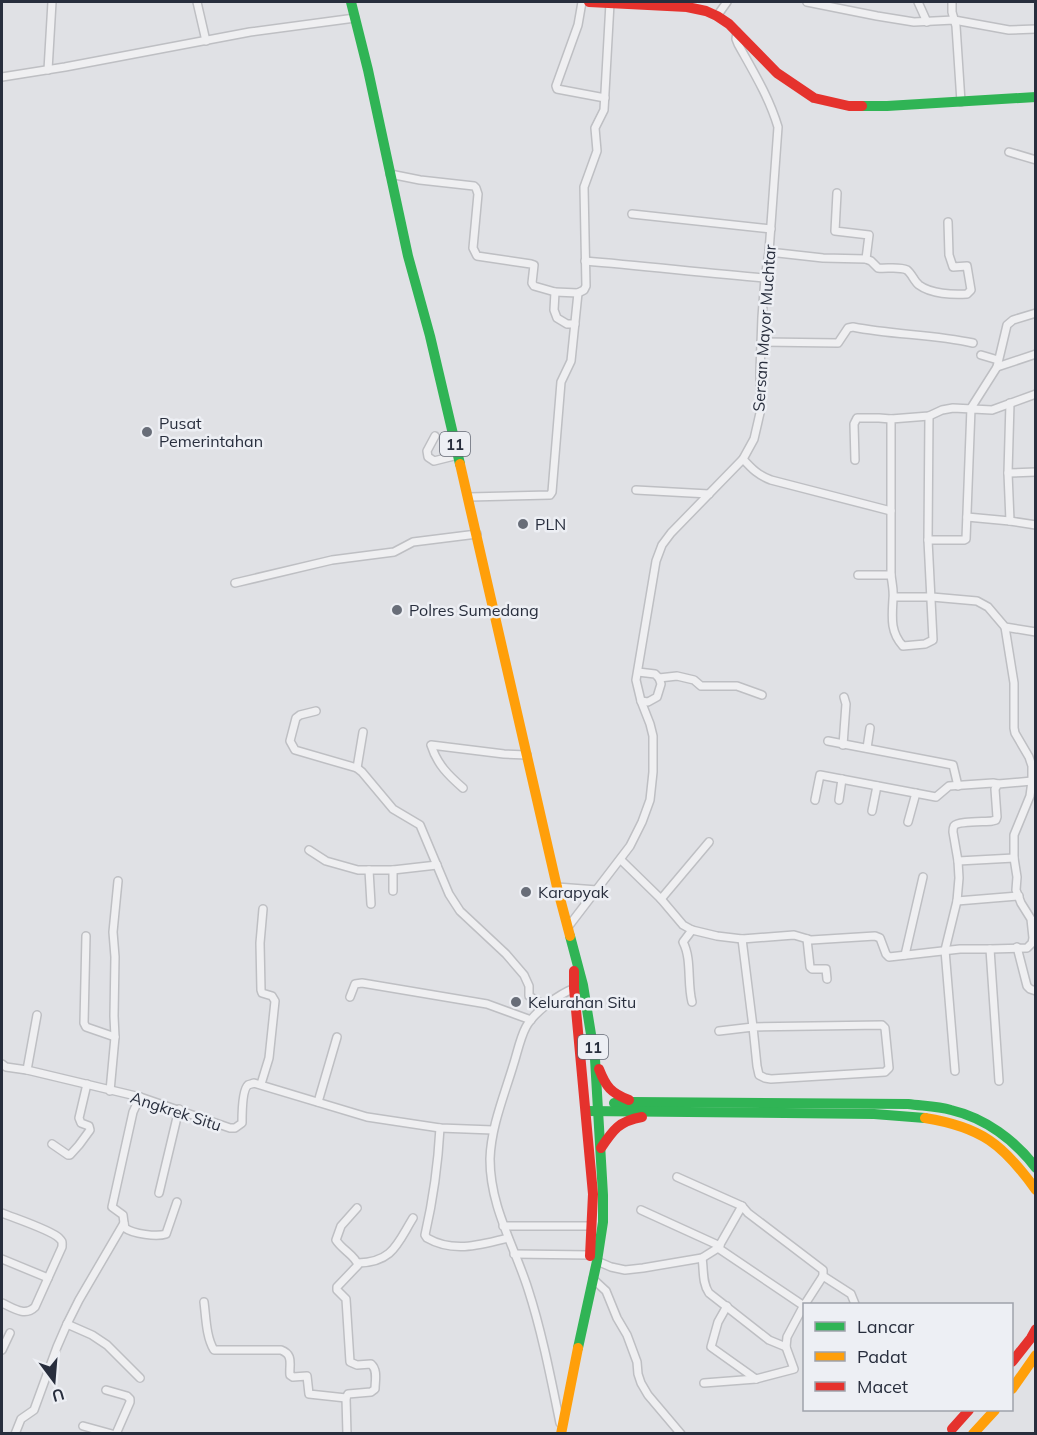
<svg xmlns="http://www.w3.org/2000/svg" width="1037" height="1435" font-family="Mulish,sans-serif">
  <rect width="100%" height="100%" fill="#e0e1e5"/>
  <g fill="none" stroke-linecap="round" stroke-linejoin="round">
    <defs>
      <g id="street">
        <polyline points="197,2 206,41"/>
        <polyline points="582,2 578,25 556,86 557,89 605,98"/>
        <polyline points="807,2 877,16 914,22 954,20 1009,30 1036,29"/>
        <polyline points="918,2 927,22"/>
        <polyline points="952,2 952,12 956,26 961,102"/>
        <polyline points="717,16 727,2"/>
        <polyline points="48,70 52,2"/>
        <polyline points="2,77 65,67 250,32 355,18"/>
        <polyline points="1009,152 1036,160"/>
        <polyline points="390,174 420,180 474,186 476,188 478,194 473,248 477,256 531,264 534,265 532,283 534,286 555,292 554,310 557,318 567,324 575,324"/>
        <polyline points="837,193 835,231 869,235 866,259"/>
        <polyline points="632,214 771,229"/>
        <path d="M769,252L823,258L866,259L871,261L878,268C886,269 899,266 907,270C912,274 914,281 919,285C931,294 953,295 967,294L971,290L967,266L953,267L949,255L948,222"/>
        <path d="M585,261C645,266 705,273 765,278"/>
        <polyline points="555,292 578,293 584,290 586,286 584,187 597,151 595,128 604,110 610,3"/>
        <path d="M761,342L838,343L848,328L853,327C892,335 933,334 973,343"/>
        <path d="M1036,354L997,367L971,408L966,539L964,540H928L933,640L925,644L903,646C890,632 892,617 893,599C894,591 892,583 891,575V419L929,416L942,410L953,408L992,410L1036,394"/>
        <polyline points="981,355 998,360"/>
        <polyline points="997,367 1007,325 1013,320 1036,313"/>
        <polyline points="435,436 427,451 428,457 434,461 458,455"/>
        <path d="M743,459C752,469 758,475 771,480L891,511"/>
        <polyline points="855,460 854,424 857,418 879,418 891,419"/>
        <polyline points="1008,473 1036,472"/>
        <polyline points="636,490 709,494"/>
        <polyline points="469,497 550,495 552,492 561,382 571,361 578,293"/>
        <polyline points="967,517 1010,521 1036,525"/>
        <polyline points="1010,521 1008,473 1010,403"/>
        <polyline points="928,540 929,416"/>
        <polyline points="858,575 891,575"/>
        <polyline points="235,583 332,560 394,552 413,542 477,534"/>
        <polyline points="894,597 932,597 977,601 988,607 1005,627 1036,632"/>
        <polyline points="638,672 655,674 659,678 677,676 694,680 701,686 737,686 762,695"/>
        <polyline points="641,701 648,702 657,697 661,684 659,678"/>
        <polyline points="316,711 300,715 296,718 290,741 295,750 357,768 362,772 393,809 420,825 449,894 460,911 506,954 524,975 529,986 529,996 545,1005"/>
        <polyline points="828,741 953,765 958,786"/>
        <polyline points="843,745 846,704 844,697"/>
        <polyline points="867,748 870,728"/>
        <polyline points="357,768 363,732"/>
        <path d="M463,788C448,775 437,764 431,745L504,754L527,755"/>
        <polyline points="815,800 820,775 936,797 949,786 993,783 998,784"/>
        <polyline points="839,800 842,779"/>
        <polyline points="872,811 877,786"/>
        <polyline points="908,822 916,793"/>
        <polyline points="309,850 326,861 358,870 393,870 437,865"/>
        <polyline points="621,860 661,899 683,925 692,930 717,936 742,939 794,935 811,940 875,936 880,938 886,954 889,957 960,949 990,949 1027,948 1032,943 1033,938 1031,919 1021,903 1016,890 1017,877 1014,858 1014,835 1030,796 1032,781 1032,766 1029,757 1015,733 1014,728 1014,683 1005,627"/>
        <polyline points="958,861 1014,858"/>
        <polyline points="369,870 371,904"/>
        <polyline points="393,870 393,891"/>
        <polyline points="557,887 597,890"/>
        <polyline points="661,899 709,842"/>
        <polyline points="957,901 1019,896"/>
        <path d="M568,927L630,846L642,822L650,800L653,772V736L650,724L641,701L636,680L656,561L662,545L671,533L743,459L754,439L760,413V371L762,317L765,278L769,252L778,127C769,97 753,71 738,44L736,39L737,32"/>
        <polyline points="86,936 84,1023 86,1027 115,1037"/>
        <polyline points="807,939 810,967 812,969 826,969 827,979"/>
        <polyline points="1017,947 1027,986 1030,989 1036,991"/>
        <polyline points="990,949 999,1081"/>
        <polyline points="905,955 923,877"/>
        <polyline points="350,997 355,984 362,983 487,1004 531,1020"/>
        <path d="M692,1002C687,983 692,959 683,942L692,930"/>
        <polyline points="719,1031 753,1027 882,1025 885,1028 889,1068 885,1072 771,1079 765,1078 759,1075 757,1066 753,1027 742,939"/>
        <path d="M2,1064L6,1067L27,1070L140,1097L230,1128H235L242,1123C242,1115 242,1090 248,1085C250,1084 252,1084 254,1083L367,1117L440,1128L493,1130"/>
        <polyline points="27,1070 37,1015"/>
        <path d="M955,1071L945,950L957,901L959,878L958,861L953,832C953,830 953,828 954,826C958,821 985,822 992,821L996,820L997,817L995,789L998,784L1032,781"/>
        <polyline points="261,1084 269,1058 275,1001 272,996 262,993 261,990 260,943 263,909"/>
        <polyline points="110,1091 115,1037 114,1016 115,957 113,932 118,881"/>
        <polyline points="318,1102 337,1037"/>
        <path d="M440,1128C438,1165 433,1200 425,1235L427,1238C453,1253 480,1245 508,1238"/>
        <polyline points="52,1144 68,1155 70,1155 79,1145 90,1130 89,1126 81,1123 79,1118 87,1084"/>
        <polyline points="677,1177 742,1206"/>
        <polyline points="159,1193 179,1109"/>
        <polyline points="641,1210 720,1246"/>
        <path d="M2,1213C14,1218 51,1230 59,1238C63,1242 62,1242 62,1247L35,1307C25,1317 13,1308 2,1303"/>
        <polyline points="124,1223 123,1215 112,1207 133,1112 140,1097"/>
        <polyline points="503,1226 591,1226"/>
        <polyline points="718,1248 804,1306"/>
        <polyline points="514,1254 590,1255"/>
        <path d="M702,1258C704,1270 702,1283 709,1293L769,1340L786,1347"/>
        <polyline points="2,1259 48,1278"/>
        <polyline points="597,1261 611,1267 625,1270 643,1268 702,1258 718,1248 742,1206 748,1213 823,1270 823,1276 851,1294 855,1304"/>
        <path d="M358,1263C393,1262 397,1244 413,1218"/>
        <polyline points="593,1279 606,1291 617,1318 627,1335 637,1362 638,1374 641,1383 648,1395 681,1434"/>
        <path d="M204,1302C206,1317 206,1337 214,1350H281C294,1355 289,1364 290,1375L293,1377L307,1376L309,1394L346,1398"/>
        <polyline points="805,1304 823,1276"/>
        <polyline points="727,1306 718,1322 711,1347 756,1379"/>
        <polyline points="67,1324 92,1335 107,1345 140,1378"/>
        <polyline points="2,1350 10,1333"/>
        <polyline points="704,1383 756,1379 794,1369 786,1347 787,1337 804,1305"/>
        <polyline points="106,1390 127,1396 130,1399 130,1402 116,1434"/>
        <path d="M560,1423C551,1379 542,1332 528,1289C514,1245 490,1207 490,1159C491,1127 504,1096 513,1066C517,1054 520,1038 526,1027C534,1012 559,994 575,988"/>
        <polyline points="83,1426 112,1434"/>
        <path d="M15,1434L21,1419L34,1410L57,1347L67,1324L79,1300L124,1223L125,1228C133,1234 157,1237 166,1234L177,1202"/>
        <path d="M347,1434L346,1398L348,1394L371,1392L375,1389C375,1381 378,1370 371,1364L357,1365L350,1362L346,1299L337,1290V1287L358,1265C355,1255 342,1250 336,1240L341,1226L357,1208"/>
      </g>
    </defs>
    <use href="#street" stroke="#bebfc3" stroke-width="10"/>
    <use href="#street" stroke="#efeff1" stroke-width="7"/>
    <g stroke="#30b455" stroke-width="10">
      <polyline points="351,2 368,70 408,256 430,336 460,464"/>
      <polyline points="862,106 887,106 1036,97"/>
      <polyline points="570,936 583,985 595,1059 603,1195 603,1222 597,1261 578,1348"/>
      <path d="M614,1103L633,1102L908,1104C922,1106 937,1106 951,1110C985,1118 1015,1140 1036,1168"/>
      <polyline points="586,1111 874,1114 925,1118"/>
    </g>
    <g stroke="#ff9f0a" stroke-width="10">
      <polyline points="460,464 557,887 570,936"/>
      <path d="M925,1118C981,1127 1003,1144 1036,1190"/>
      <polyline points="1012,1389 1036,1355"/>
      <polyline points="561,1434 578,1348"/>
      <polyline points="973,1434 995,1410"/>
    </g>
    <g stroke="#e5322d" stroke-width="10">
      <polyline points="589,2 687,7 706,11 717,16 729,24 777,73 814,98 849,106 862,106"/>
      <polyline points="574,971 574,988 593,1194 590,1256"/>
      <path d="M599,1069C606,1087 611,1093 629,1100"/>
      <path d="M601,1148C613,1130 619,1121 642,1117"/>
      <polyline points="1012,1362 1031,1338 1036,1329"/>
      <polyline points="952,1429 969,1410"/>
    </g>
  </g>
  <g fill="#686d78" stroke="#edeff4" stroke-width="2">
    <circle cx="147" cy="432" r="6"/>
    <circle cx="523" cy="524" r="6"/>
    <circle cx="397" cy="610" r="6"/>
    <circle cx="526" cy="892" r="6"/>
    <circle cx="516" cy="1002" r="6"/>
  </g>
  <g text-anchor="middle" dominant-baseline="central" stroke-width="5" stroke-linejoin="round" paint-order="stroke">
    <g fill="#edeff4" stroke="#636874" stroke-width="1.5">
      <rect x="440" y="432" width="30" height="24" rx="4.5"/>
      <rect x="578" y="1035" width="30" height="24" rx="4.5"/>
    </g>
    <g font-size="15" font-weight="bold" fill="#282e3d">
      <text x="455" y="444">11</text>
      <text x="593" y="1047">11</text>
    </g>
    <g font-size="16" fill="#282e3d" stroke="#edeff4">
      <text transform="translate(764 328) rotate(-86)">Sersan Mayor Muchtar</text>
      <text transform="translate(176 1111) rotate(18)">Angkrek Situ</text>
    </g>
    <g font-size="16" fill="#282e3d" stroke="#edeff4" text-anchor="start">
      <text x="159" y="423">Pusat<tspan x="159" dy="18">Pemerintahan</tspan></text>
      <text x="535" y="524">PLN</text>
      <text x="409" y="610">Polres Sumedang</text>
      <text x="538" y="892">Karapyak</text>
      <text x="528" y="1002">Kelurahan Situ</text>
    </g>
  </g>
  <rect width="1037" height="1435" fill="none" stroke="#282e3d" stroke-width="6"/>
  <rect x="803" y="1303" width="210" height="108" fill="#edeff4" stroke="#9ea2ab" stroke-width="1.5"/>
  <rect x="815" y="1322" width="30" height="9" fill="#30b455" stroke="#9ea2ab" stroke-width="1.5"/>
  <text x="857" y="1333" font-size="18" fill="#282e3d">Lancar</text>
  <rect x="815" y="1352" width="30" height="9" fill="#ff9f0a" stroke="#9ea2ab" stroke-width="1.5"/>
  <text x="857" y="1363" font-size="18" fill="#282e3d">Padat</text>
  <rect x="815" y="1382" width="30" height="9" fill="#e5322d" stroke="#9ea2ab" stroke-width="1.5"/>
  <text x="857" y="1393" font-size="18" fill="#282e3d">Macet</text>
  <g transform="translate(54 1381) rotate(164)" stroke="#edeff4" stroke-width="4.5" paint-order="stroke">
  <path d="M0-4.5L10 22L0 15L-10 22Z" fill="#282e3d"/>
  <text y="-9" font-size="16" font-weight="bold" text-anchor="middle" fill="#282e3d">U</text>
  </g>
</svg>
